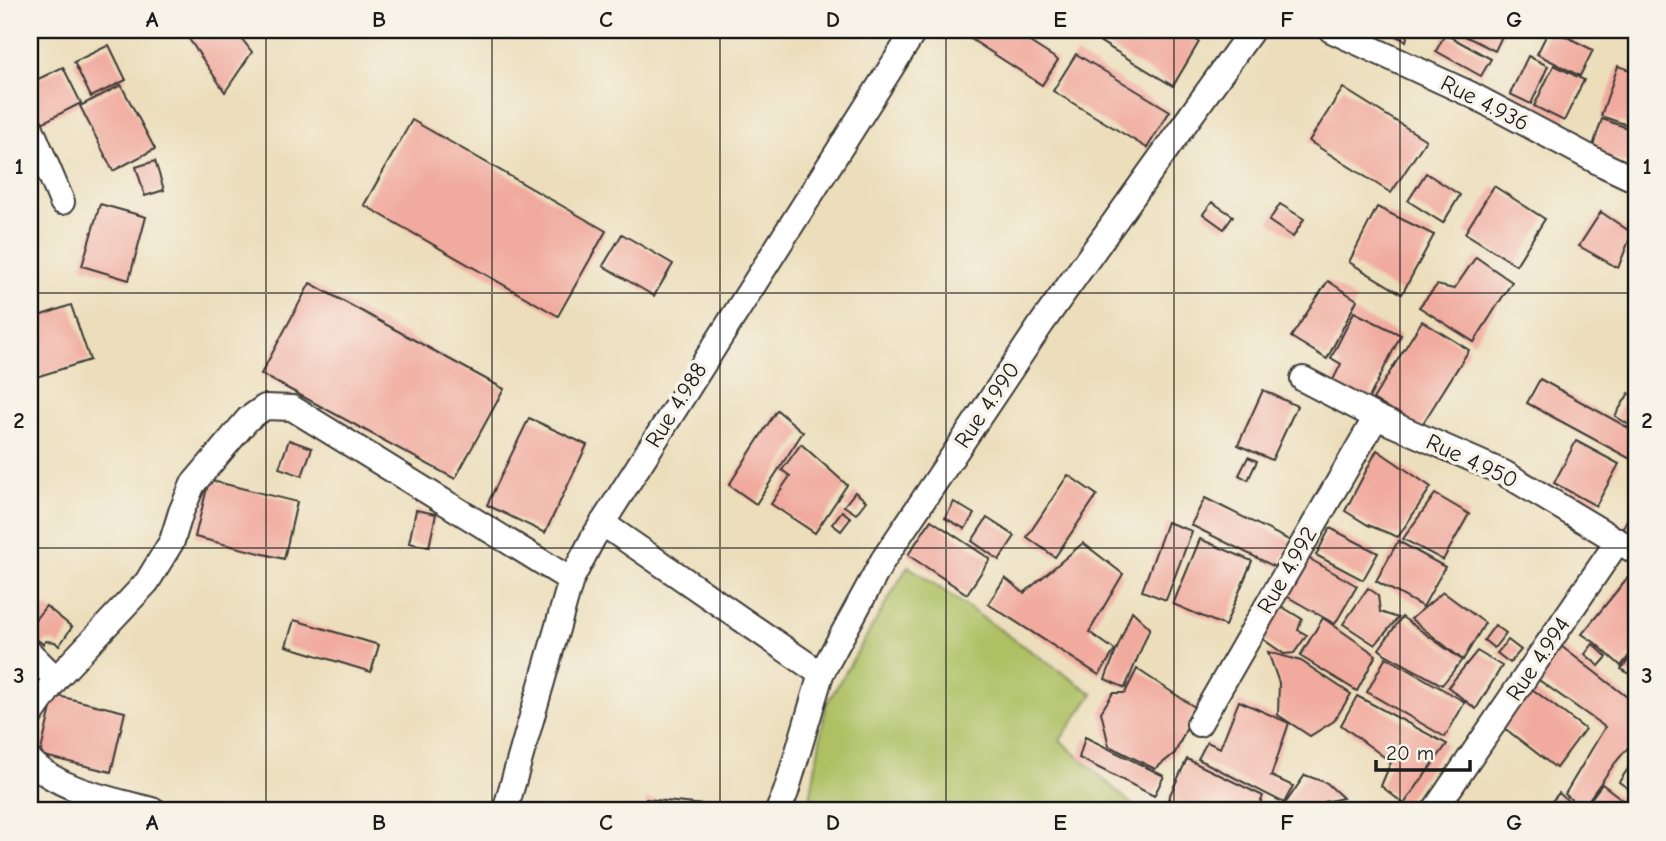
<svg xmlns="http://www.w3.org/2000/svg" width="1666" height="841" font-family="'Comic Neue',sans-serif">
  <rect width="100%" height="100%" fill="#f7f3e8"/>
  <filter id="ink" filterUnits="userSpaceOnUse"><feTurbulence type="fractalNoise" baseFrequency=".0143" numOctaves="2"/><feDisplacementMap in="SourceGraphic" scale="14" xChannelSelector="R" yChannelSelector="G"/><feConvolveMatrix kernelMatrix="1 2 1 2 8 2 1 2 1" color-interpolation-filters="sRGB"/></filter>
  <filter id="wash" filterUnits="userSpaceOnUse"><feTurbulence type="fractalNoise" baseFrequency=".00686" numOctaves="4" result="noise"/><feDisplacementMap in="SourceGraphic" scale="28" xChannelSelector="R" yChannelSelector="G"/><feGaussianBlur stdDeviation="1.57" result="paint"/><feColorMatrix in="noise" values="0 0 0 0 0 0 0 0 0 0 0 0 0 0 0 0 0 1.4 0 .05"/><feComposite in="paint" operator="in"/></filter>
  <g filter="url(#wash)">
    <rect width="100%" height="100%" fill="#ecdebb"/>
    <polygon fill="#aec063" stroke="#656e40" stroke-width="2" points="908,566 1093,694 1060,740 1139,811 808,811 826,705"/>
    <g id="blocks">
      <g fill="#f1aa9e">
        <polygon points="183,30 235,30 252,52 225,92"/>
        <polygon points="957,30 1011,30 1058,60 1042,85"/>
        <polygon points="1085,30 1181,30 1199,42 1173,86 1086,33"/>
        <polygon points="1384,30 1409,30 1406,41"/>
        <polygon points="1453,30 1505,30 1495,51"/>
        <polygon points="1549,30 1553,30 1593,50 1580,76 1537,54"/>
        <polygon points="1445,34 1491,59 1481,76 1436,51"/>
        <polygon points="109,45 126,80 91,97 74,62"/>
        <polygon points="1076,54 1170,111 1147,148 1053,91"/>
        <polygon points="1528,56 1548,66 1531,104 1510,94"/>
        <polygon points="1554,65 1584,80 1564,121 1534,106"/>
        <polygon points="1618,66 1636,72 1636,128 1601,116"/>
        <polygon points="63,67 81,103 42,123 30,99 30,83"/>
        <polygon points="121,85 155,149 113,171 80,106"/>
        <polygon points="1343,88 1426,140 1391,193 1309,141"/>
        <polygon points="1602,119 1636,131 1636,167 1591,152"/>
        <polygon points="412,120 606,231 558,316 364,205"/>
        <polygon points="155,161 164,190 145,196 136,167"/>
        <polygon points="1426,173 1460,195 1443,223 1408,201"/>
        <polygon points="1494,186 1545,219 1516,265 1465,233"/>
        <polygon points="1212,202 1233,216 1224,229 1203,214"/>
        <polygon points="100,204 146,217 129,280 82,266"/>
        <polygon points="1280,204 1304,219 1293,237 1269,221"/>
        <polygon points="1377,207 1434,235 1402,294 1349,262"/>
        <polygon points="1601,212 1632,233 1618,268 1579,246"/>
        <polygon points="622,234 673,264 654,296 603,266"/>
        <polygon points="1476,257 1512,282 1474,342 1419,307 1437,285 1454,289"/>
        <polygon points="1328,281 1357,300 1327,359 1291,337"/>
        <polygon points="310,283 504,389 455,479 261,374"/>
        <polygon points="71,305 90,360 30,379 30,319"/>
        <polygon points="1354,312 1401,335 1365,406 1329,388 1341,364 1331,358"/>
        <polygon points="1422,321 1469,350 1420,428 1373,399"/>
        <polygon points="1540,379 1636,432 1636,462 1527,403"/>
        <polygon points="1263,390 1297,406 1272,460 1238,445"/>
        <polygon points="1629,393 1636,398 1636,429 1615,416"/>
        <polygon points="777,410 803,432 756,504 729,485"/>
        <polygon points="529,418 587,445 545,533 487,505"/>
        <polygon points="289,440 312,448 302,476 279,468"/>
        <polygon points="1576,441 1619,464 1596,506 1554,483"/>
        <polygon points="801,444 847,485 815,533 771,504 790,476 782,470"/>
        <polygon points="1377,450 1431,487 1398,537 1368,525 1345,511"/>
        <polygon points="1248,457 1257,461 1248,480 1239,475"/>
        <polygon points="1068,475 1097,495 1055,557 1027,537"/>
        <polygon points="209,480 297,502 284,559 195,537"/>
        <polygon points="855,492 866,501 856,514 844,506"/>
        <polygon points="1435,494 1469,514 1443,560 1403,539"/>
        <polygon points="1205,498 1291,541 1277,568 1191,525"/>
        <polygon points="954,502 974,514 965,529 945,518"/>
        <polygon points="1636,504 1636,545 1619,535"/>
        <polygon points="416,510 436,514 429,547 409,543"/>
        <polygon points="842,511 851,518 841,531 832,524"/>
        <polygon points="987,518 1015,536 999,560 972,541"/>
        <polygon points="931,520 990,559 967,594 908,555"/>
        <polygon points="1167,522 1192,531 1166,600 1142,591"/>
        <polygon points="1330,528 1378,553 1363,580 1316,555"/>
        <polygon points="1200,539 1252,561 1225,626 1173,604"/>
        <polygon points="1398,541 1445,567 1423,607 1376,581"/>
        <polygon points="1083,543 1123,574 1089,632 1115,650 1099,675 988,604 1005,578 1024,593"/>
        <polygon points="1303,555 1357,586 1335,624 1281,593"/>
        <polygon points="1628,577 1636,583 1636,647 1621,666 1594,642 1582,634"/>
        <polygon points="1368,588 1378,595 1380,612 1398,618 1375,645 1343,624"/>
        <polygon points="1443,592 1485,623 1463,660 1411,619"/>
        <polygon points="1279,605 1302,619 1298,630 1307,635 1294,653 1284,654 1257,635"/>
        <polygon points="46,606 72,627 59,646 55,642 46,641 43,644 30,634 30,626"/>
        <polygon points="1132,611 1150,628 1125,688 1105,679"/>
        <polygon points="1402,617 1462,660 1442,685 1385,654 1379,649"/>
        <polygon points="1323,618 1376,655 1357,691 1300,656"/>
        <polygon points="294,620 379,645 371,672 286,646"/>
        <polygon points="1495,625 1506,633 1494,648 1484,640"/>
        <polygon points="1508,640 1521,650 1510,663 1497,653"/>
        <polygon points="1593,644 1607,657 1599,666 1585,654"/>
        <polygon points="1561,646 1636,704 1636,738 1615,763 1582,809 1565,794 1605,727 1536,678"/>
        <polygon points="1477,651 1502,666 1476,709 1448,687"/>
        <polygon points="1636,651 1636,678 1621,669"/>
        <polygon points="1268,652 1301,661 1351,694 1334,721 1310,736 1278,715 1279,683"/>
        <polygon points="1386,657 1465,702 1445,737 1367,692"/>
        <polygon points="1137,669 1196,708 1175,753 1155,769 1109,746 1101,712 1113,693 1125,693"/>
        <polygon points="1532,689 1585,729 1556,768 1503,727"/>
        <polygon points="54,695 125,712 111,772 40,755"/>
        <polygon points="1357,696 1447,744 1404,804 1381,786 1391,762 1341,725"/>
        <polygon points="1239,701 1289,723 1271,776 1293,786 1284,803 1198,759 1207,742 1220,748"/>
        <polygon points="1085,737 1164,776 1154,796 1079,758"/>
        <polygon points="1636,757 1636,794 1619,782"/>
        <polygon points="1187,759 1263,796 1257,811 1198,811 1168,799"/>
        <polygon points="1305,775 1327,783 1343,798 1325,802 1318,811 1280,811"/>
        <polygon points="1602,784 1623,800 1636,811 1617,811 1621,804 1615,811 1582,811"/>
        <polygon points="1559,793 1578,810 1577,811 1551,811 1546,808"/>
        <polygon points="646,799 713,806 713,811 645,811"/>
      </g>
    </g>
  </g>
  <g filter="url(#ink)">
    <use href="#blocks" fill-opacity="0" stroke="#3b3934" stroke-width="2"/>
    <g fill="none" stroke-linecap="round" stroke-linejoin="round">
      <defs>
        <g id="minor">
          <polyline points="1331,30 1472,95 1602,164 1636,180"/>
          <polyline points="30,126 62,202"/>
          <polyline points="1303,379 1376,417 1504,473 1636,552"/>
          <polyline points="602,523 821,674"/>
          <polyline points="30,653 56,679"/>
          <polyline points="30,716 56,679 147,582 172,541 181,512 193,484 248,419 265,407 292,408 571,580"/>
          <polyline points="1199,724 1376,417"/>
          <path d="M30,760C58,791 116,800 155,811"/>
          <polyline points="505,811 571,580 593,538 915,30"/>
          <polyline points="778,811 786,792 821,674 883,560 1042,323 1252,30"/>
          <polyline points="1434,811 1618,541"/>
        </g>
      </defs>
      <use href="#minor" stroke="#3b3934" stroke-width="28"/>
      <use href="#minor" stroke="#fff" stroke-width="24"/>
    </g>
  </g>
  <path fill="none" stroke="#1c1c1c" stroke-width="2" stroke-opacity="0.55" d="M266,30V811M492,30V811M720,30V811M946,30V811M1174,30V811M1400,30V811M30,293H1636M30,548H1636"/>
  <g text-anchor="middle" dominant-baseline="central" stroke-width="7" stroke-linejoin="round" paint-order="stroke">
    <g font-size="23" fill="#1c1c1c" stroke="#f7f3e8">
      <text transform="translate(1485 103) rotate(27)">Rue 4.936</text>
      <text transform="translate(676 405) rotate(-58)">Rue 4.988</text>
      <text transform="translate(987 405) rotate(-56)">Rue 4.990</text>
      <text transform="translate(1472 461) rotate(25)">Rue 4.950</text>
      <text transform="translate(1287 570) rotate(-60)">Rue 4.992</text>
      <text transform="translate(1538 659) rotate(-56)">Rue 4.994</text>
    </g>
  </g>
  <rect width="1666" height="841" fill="none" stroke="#f7f3e8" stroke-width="77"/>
  <path d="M1376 760v10h94v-10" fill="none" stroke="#1c1c1c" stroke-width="3.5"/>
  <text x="1386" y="760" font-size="21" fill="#1c1c1c" stroke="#f7f3e8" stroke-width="5" paint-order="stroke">20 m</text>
  <rect x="38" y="38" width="1590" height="764" fill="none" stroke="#1c1c1c" stroke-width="2.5"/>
  <g font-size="23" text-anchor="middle" font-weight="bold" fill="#1c1c1c">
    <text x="152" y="27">A</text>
    <text x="379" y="27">B</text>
    <text x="606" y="27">C</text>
    <text x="833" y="27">D</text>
    <text x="1060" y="27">E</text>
    <text x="1287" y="27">F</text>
    <text x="1514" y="27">G</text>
    <text x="19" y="174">1</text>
    <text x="1647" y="174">1</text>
    <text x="19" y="428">2</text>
    <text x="1647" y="428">2</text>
    <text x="19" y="683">3</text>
    <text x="1647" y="683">3</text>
    <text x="152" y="830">A</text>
    <text x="379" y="830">B</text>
    <text x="606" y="830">C</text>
    <text x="833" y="830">D</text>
    <text x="1060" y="830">E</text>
    <text x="1287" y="830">F</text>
    <text x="1514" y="830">G</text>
  </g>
</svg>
